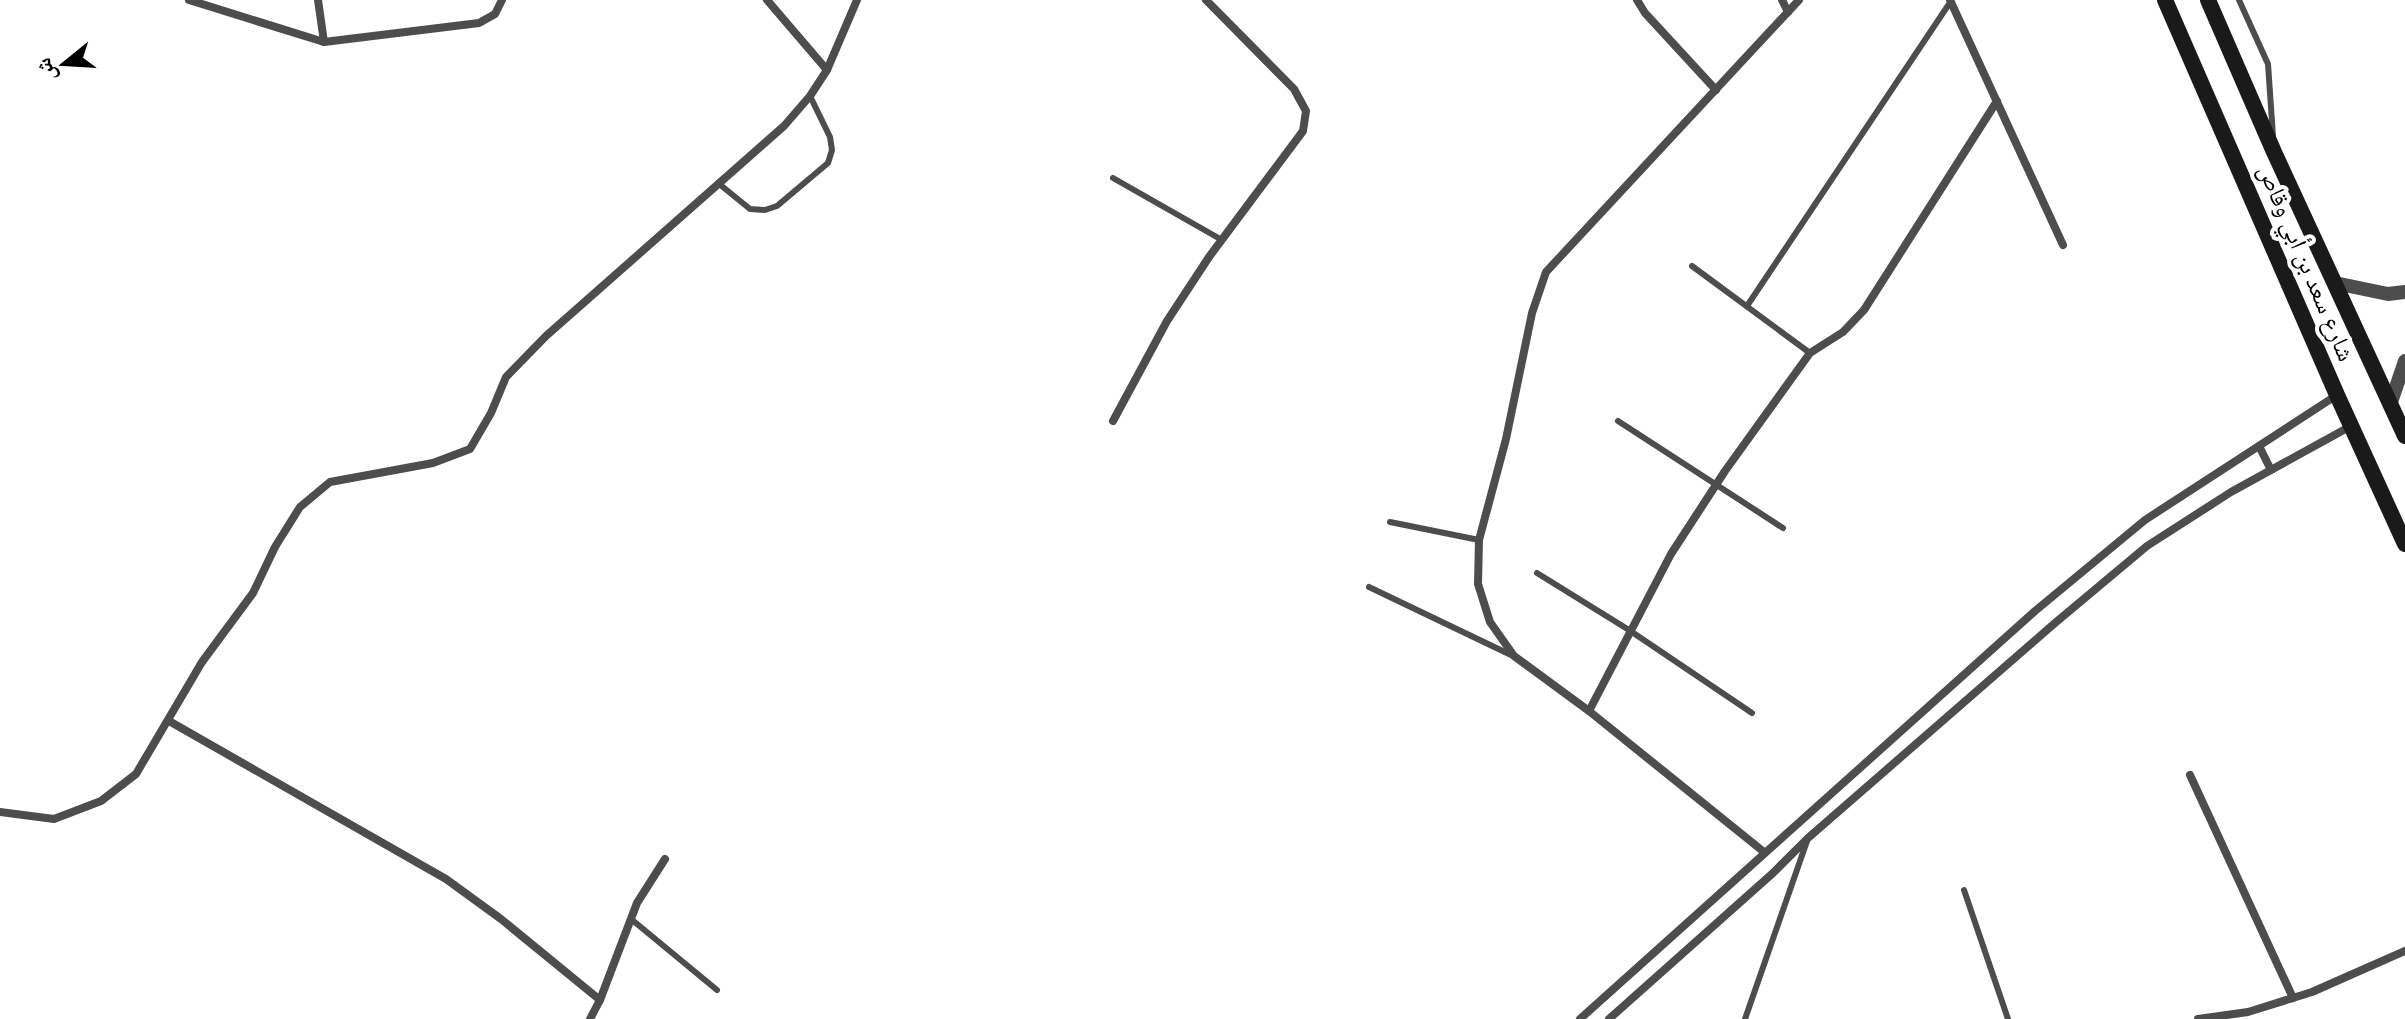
<svg xmlns="http://www.w3.org/2000/svg" width="2405" height="1019" font-family="'Varela Round','Noto Naskh Arabic',sans-serif">
  <rect width="100%" height="100%" fill="#fff"/>
  <g fill="none" stroke-linecap="round" stroke-linejoin="round">
    <g stroke="#4d4d4d" stroke-width="6">
      <polyline points="2239,0 2268,64 2273,136"/>
      <polyline points="1113,178 1222,240"/>
      <polyline points="718,183 750,209 765,210 777,206 828,163 832,150 830,137 810,96"/>
      <polyline points="1692,266 1810,353"/>
      <polyline points="1747,306 1951,1"/>
      <polyline points="1618,421 1783,528"/>
      <polyline points="1390,522 1479,540"/>
      <polyline points="1537,573 1629,630 1752,713"/>
      <polyline points="1369,587 1511,655"/>
      <polyline points="1964,890 2008,1019"/>
      <polyline points="631,919 717,990"/>
      <polyline points="1745,1019 1807,841"/>
    </g>
    <g stroke="#4d4d4d" stroke-width="8">
      <polyline points="189,0 324,42 479,23 495,14 502,0"/>
      <polyline points="318,0 324,42"/>
      <polyline points="767,0 827,70"/>
      <polyline points="1637,0 1645,13 1716,90"/>
      <polyline points="1782,0 1788,12"/>
      <polyline points="1950,0 2063,245"/>
      <polyline points="1113,421 1167,321 1209,257 1303,131 1306,111 1294,89 1206,0"/>
      <polyline points="2259,446 2271,470"/>
      <polyline points="1589,711 1671,554 1725,471 1810,353 1843,332 1864,310 1997,101"/>
      <polyline points="169,721 446,879 501,919 600,1000 590,1019"/>
      <polyline points="2190,775 2293,998"/>
      <polyline points="0,812 54,819 101,801 136,774 202,662 253,593 275,547 300,507 330,482 433,463 470,449 491,413 506,377 546,336 784,126 810,96 827,70 857,0"/>
      <polyline points="1764,852 1589,711 1514,656 1490,622 1478,584 1479,540 1506,439 1532,313 1546,272 1799,0"/>
      <polyline points="600,1000 637,903 665,859"/>
      <polyline points="1580,1019 2035,611 2145,520 2337,395"/>
      <polyline points="1609,1019 1773,873 1808,838 2055,623 2147,546 2231,492 2351,426"/>
      <polyline points="2198,1019 2248,1012 2312,992 2405,951"/>
    </g>
    <g stroke="#4d4d4d" stroke-width="14">
      <polyline points="2335,283 2388,294 2405,292"/>
      <polyline points="2390,405 2405,361"/>
    </g>
    <g stroke="#1a1a1a" stroke-width="16">
      <polyline points="2165,0 2337,395 2405,544"/>
      <polyline points="2208,0 2274,152 2405,436"/>
    </g>
  </g>
  <g text-anchor="middle" dominant-baseline="central" stroke-width="8" stroke-linejoin="round" paint-order="stroke">
    <g font-size="24" fill="#000" stroke="#fff">
      <text transform="translate(2306 263) rotate(67)">شارع سعد بن أبي وقاص</text>
    </g>
  </g>
  <g transform="translate(64 64) rotate(252)" stroke="#ffffff" stroke-width="6" paint-order="stroke">
  <path d="M0-6L14 30L0 20L-14 30Z" fill="#000000"/>
  <text y="-12" font-size="22" font-weight="bold" text-anchor="middle" fill="#000000">ش</text>
  </g>
</svg>
